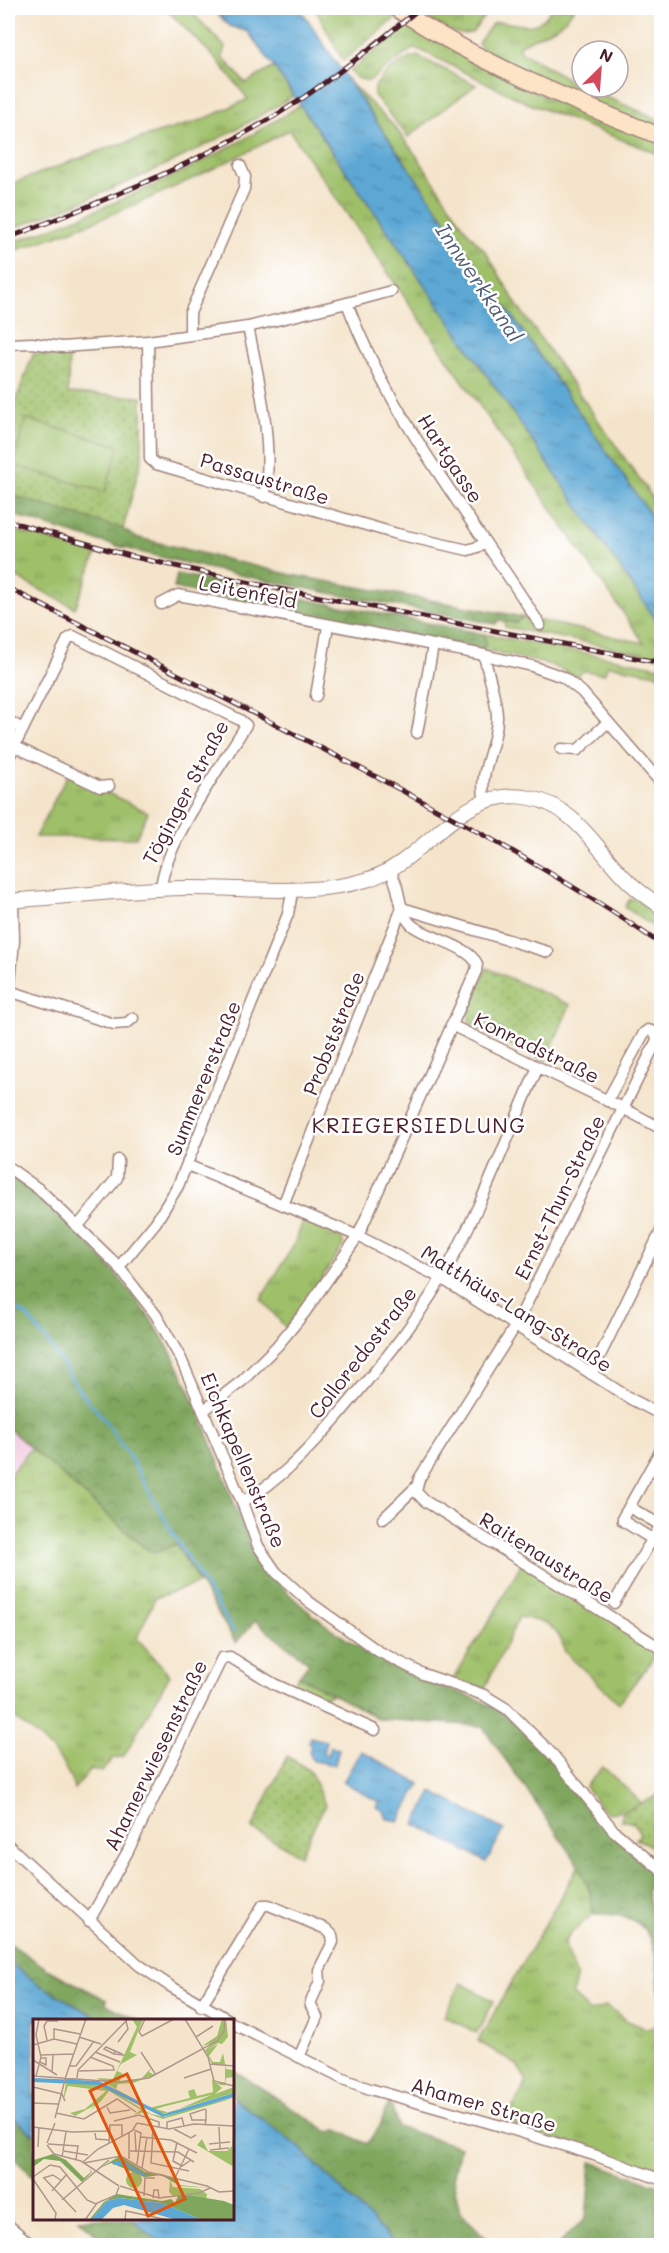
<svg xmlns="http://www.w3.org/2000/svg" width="669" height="2253" font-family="Mali,sans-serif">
  <defs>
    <pattern id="grass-tufts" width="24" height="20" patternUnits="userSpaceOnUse" patternTransform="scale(1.5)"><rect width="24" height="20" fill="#9fc069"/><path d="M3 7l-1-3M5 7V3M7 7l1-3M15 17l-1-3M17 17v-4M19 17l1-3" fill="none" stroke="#849b57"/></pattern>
    <pattern id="forest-crowns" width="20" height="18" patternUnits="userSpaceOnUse" patternTransform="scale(1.5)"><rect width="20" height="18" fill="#7fa65d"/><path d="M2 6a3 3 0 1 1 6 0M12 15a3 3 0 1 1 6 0" fill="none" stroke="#6a874d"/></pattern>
    <pattern id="park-dots" width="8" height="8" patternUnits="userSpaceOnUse" patternTransform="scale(1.5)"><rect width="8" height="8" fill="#9fc069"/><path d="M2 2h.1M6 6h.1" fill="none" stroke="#849b57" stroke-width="1.8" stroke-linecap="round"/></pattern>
    <pattern id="water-ripples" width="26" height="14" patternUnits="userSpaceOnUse" patternTransform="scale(1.5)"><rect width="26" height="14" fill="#5ca7d4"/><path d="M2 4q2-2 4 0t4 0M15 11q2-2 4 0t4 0" fill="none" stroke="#4e87ac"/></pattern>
  </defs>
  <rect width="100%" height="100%" fill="#fff"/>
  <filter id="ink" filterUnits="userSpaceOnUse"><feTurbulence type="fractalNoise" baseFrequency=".0167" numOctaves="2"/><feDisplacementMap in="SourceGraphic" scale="12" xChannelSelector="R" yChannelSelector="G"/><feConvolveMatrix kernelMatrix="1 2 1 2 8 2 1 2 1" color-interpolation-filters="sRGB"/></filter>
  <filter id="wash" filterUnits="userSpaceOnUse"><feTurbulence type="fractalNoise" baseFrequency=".008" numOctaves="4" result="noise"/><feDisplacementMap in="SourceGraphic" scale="24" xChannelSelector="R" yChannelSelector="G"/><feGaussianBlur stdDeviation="1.35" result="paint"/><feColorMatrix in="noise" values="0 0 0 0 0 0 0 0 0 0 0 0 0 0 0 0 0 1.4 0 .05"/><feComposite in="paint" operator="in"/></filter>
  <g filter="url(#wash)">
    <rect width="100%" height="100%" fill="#f4e4cb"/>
    <polygon fill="#f2cfe2" points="8,1428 31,1448 8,1477"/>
    <g fill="url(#grass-tufts)" stroke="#74704a" stroke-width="1.5">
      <path d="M165,8H188L225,47L222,57L246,83L274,67L293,96C200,154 110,192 8,230V185L107,148L202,120L248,99L218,61Z"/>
      <polygon points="315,8 385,8 398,16 343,61"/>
      <polygon points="437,8 491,8 472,33 460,34 449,31 430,21"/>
      <path d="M552,8H575L560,25L519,46L520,51L582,87L661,120V130L605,108L483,50L478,43L493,23C518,18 534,39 552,8Z"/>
      <polygon points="410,22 504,76 565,106 661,143 661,155 525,102 420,50 414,48 369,81 357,78 350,71"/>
      <path d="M417,56L476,85L408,137L374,95C373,77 402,60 417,56Z"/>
      <polygon points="349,82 393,125 416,155 467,231 486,252 517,305 661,510 661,530"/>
      <path d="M300,105L661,627V657L505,627V621L515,623L523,617L644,643L289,130C196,180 108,220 8,253V244C109,208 210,164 300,105Z"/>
      <polygon points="8,528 96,554 75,608 8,573"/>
      <polygon points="484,634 661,667 661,675 608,665 604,674 584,671 576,677 551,665 481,649 486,645"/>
      <polygon points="68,774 148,812 136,838 35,837"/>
      <polygon points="630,899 638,899 661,917 661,932 625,907"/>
      <polygon points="304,1219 339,1235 344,1244 304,1305 286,1328 261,1299 293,1246"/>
      <path d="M31,1448L144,1547L155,1553L176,1544L199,1583L155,1598L137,1638L170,1675L124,1756L112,1759L102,1772L91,1769L74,1789C65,1754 35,1734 8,1713V1477Z"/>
      <path d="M524,1558L661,1649L619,1703L565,1652C559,1625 543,1621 519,1617L484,1690L453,1679L496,1610Z"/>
      <path d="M299,1676L332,1694C318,1703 303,1693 290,1688Z"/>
      <polygon points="603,1767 643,1804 628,1811 606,1813 585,1787"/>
      <polygon points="579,1865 590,1892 593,1914 570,1934 565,1942 568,1956 577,1976 572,1994 590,2012 607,2006 628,2021 647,2029 654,2027 661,2007 661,2176 509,2123 507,2118 527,2081 517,2065 478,2041"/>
    </g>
    <g fill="url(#forest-crowns)" stroke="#646244" stroke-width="1.5">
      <path d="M8,494L123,529L135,537L292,575L523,617L515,623L498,620L496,624C333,593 165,567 8,513Z"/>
      <polygon points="177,574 484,634 486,645 481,649 174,588"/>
      <path d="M8,1173C66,1216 122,1273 161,1335C198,1396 224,1479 250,1545C283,1603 360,1653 420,1679C448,1691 479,1695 504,1714C564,1759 596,1832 661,1877L647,1891L661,1952V2002C657,1989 659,1979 657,1965C652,1923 632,1913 593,1914L590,1892L579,1865L482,1726L379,1719L299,1676L309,1663L255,1621L236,1643L176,1544L155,1553L144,1547L8,1428Z"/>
      <polygon points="8,1942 49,1970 107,2000 106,2004 137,2020 101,2020 40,1985 8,1962"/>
      <polygon points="232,2069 329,2132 338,2130 367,2144 380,2126 388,2103 391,2105 398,2127 460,2147 453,2179 460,2212 493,2245 396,2245 298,2146 233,2098"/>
      <polygon points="8,2113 34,2135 34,2177 8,2153"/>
      <polygon points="591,2162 661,2186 661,2245 558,2245 586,2217"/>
      <polygon points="79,2219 133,2219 162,2245 109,2245"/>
    </g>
    <g fill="url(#park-dots)" stroke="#74704a" stroke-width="1.5">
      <polygon points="69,353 68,393 142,397 142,458 123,529 8,494 8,422 33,354"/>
      <polygon points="487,968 570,1005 546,1061 480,1031 469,1022 469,1007"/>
      <polygon points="287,1756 310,1771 325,1805 300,1855 252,1829"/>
      <polygon points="661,1794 661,1845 656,1850 636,1839 640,1834 634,1823 621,1820 623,1812"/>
    </g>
    <g fill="#9fc069" stroke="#74704a" stroke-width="1.5">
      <polygon points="26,419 119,446 105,492 13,465"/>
      <polygon points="461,1983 494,2001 477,2033 444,2016"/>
    </g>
    <g fill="url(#water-ripples)" stroke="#536380" stroke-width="1.5">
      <polygon points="211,8 300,8 349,82 661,530 661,627 274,67 248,32 230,26"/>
      <polygon points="310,1737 326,1741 323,1754 327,1755 330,1746 339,1749 335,1765 313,1761 309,1752 311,1745 308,1742"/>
      <polygon points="361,1751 420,1784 399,1821 387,1819 384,1811 377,1807 379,1802 343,1782"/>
      <polygon points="432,1792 504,1830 486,1862 415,1824"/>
      <polygon points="8,1962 40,1985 101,2020 34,2020 34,2135 8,2113"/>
      <polygon points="233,2098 298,2146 396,2245 162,2245 133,2219 232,2218"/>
    </g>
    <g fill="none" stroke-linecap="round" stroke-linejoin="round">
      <polyline stroke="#5ca7d4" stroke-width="3" points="8,1305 25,1314 51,1346 78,1389 105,1420 131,1459 180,1546 234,1632"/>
    </g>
  </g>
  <g filter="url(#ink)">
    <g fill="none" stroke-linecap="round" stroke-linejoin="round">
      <defs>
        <g id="minor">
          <polyline points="347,303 391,291"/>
          <path d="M248,327C258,373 275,451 264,497"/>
          <polyline points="190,335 190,313 244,189 245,177 240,165"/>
          <polyline points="148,341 150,459 156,464 397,534 468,550 486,544"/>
          <path d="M8,344L32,343L62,347L148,341L248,327L347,303C391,421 474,519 540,625"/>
          <polyline points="161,604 178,595 484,655 532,666 563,677 582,692 662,784"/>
          <path d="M484,655C488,675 496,696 497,716C498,745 477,772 485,800"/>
          <polyline points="316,696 328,626"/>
          <polyline points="8,721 23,729"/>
          <polyline points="417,733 433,646"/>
          <polyline points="14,746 100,787 109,786"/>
          <polyline points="561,749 578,750 608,722"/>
          <path d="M8,759L68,639L73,636L240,720L246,725C221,767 165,842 161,888"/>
          <polyline points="402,908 548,952"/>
          <polyline points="9,991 114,1024 127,1023 133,1018"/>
          <polyline points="8,1004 14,941 13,900"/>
          <polyline points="451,1025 623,1108 662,1129"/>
          <polyline points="607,1101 644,1033 648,1030 655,1032 657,1040 516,1325 419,1479 416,1492 425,1501 662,1649"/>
          <polyline points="187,1165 358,1236 441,1278 631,1399 662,1415"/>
          <polyline points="8,1167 40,1190 117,1265 156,1315 181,1359 242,1502 258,1546 276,1572 308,1601 378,1651 423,1674 484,1695 507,1709 553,1755 614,1831 662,1871"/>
          <polyline points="283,1205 402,908"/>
          <polyline points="78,1226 117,1178 118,1160"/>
          <polyline points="119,1267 156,1222 178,1186 288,914 293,888"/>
          <polyline points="591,1374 662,1229"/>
          <path d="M203,1411L242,1381L277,1346L305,1312L358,1236L476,971L477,964C469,946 429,938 413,926C396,912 402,886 389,870"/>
          <path d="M242,1502C279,1482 310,1448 337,1417C374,1373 412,1328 441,1279C480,1212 507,1137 538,1067"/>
          <polyline points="629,1507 662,1448"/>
          <polyline points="383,1519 416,1487"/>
          <path d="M614,1603C629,1578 644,1553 659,1528L657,1523L629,1507L623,1517V1521L652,1539"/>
          <polyline points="8,1845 139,1965 170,1986 229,2020"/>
          <polyline points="89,1921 128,1851 222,1658 230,1657 274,1684 375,1730"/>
          <polyline points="201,2006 263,1905 269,1905 326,1929 332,1935 333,1942 319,1970 320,1981 310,2004 317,2017 299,2057"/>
          <polyline points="232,2023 343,2079 370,2089 501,2126 594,2155 662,2180"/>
          <polyline points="8,2225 33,2246"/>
        </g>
        <path id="tertiary" d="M8,901C67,897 125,889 184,888C243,887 309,897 366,880C429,861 457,784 531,798C574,806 595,847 623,876C634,888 648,898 662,907"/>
        <path id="secondary" d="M396,8C479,63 570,100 662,137"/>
      </defs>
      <use href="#minor" stroke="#9f827b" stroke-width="13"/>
      <use href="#tertiary" stroke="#9f827b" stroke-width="16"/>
      <use href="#secondary" stroke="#9f827b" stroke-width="19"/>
      <use href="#minor" stroke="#fff" stroke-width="10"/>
      <use href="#tertiary" stroke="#fff" stroke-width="14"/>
      <use href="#secondary" stroke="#fee4c6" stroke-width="16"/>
      <defs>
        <g id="rail">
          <path d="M8,238C106,200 208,160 297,102C340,73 380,41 420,8"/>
          <polyline points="8,521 130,556 279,589 662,663"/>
          <path d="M8,588C123,646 237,704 352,764C458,820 563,876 662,945"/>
        </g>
      </defs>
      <use href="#rail" stroke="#4a1f2b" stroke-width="5"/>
      <use href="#rail" stroke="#fff" stroke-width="3" stroke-dasharray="9" stroke-linecap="butt"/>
    </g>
  </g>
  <g text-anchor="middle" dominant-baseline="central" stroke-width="5" stroke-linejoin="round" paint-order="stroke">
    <g font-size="20" fill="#4a1f2b" stroke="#fff">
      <text transform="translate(451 458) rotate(57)">Hartgasse</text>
      <text transform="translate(265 478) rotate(17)">Passaustraße</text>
      <text transform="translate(248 591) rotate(11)">Leitenfeld</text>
      <text transform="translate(185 792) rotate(-62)">Töginger Straße</text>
      <text transform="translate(333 1033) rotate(-68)">Probststraße</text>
      <text transform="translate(537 1047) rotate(26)">Konradstraße</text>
      <text transform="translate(203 1078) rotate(-68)">Summererstraße</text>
      <text transform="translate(559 1197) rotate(-64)">Ernst-Thun-Straße</text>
      <text transform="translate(517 1308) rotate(32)">Matthäus-Lang-Straße</text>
      <text transform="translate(362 1352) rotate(-52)">Colloredostraße</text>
      <text transform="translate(244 1460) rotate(67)">Eichkapellenstraße</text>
      <text transform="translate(547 1557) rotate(32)">Raitenaustraße</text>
      <text transform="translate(155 1755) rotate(-64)">Ahamerwiesenstraße</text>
      <text transform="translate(484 2104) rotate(16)">Ahamer Straße</text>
    </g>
    <g font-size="21" font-style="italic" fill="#525c77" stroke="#fff">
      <text transform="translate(480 282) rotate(56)">Innwerkkanal</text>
    </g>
    <g font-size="21" letter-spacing="1.5" fill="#4a1f2b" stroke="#fff">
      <text x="419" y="1124">KRIEGERSIEDLUNG</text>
    </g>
  </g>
  <g transform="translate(33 2019)">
    <rect width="201" height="201" fill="#f4e4cb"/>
    <path d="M99,0H110L97,33L104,36L88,45L84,52L89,54L87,62L108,60L118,49L116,53L122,56L100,64L85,65L83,70L116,89L157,79L155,72L161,70L164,77L180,73L179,60L189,69L182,75L201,68V74L129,95L119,92L64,59L80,60L104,8ZM178,76L137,94L123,90L133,87ZM189,0H193L195,18L189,25L185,24L174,31L185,25L176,37L180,43H187L190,34L193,50L201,51V58L193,59L192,66L201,67L188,66L183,64L192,63V46L179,45L172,31L180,24L169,27L184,17ZM33,64L61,65L74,69L118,95L132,98L164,87L201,79L130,100L111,93L100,96L108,91L76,72L68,82L57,92L62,86L42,97L37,94L52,90L73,72L35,67L30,82ZM199,116L201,148L164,126L169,120L175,132H194L199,127ZM93 161a8 8 0 1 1 16 0a8 8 0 1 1-16 0ZM137,161L140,168L167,170L174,175L173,182L154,176L140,177L136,173Z" fill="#9fc069" fill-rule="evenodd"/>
    <path d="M20,135L33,141L51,159L58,153L56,149L59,153L49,163L27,142L11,140L0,148L1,141ZM87,137L112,153L129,155L142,160L145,166L177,169L147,167L128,156L112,158L78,144L65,150ZM84,175L129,182L138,180L142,184L145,177L154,176L191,182L201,186V201H169L129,184L86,179L74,182L58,201H56L71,183Z" fill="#7fa65d"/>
    <path d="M0,59L66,62L131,95L201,74V78L130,98L65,66L0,63ZM86,179L129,184L169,201H144L91,186L80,189L68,201H58L74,182Z" fill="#5ca7d4"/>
    <path fill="none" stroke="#5ca7d4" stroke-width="3" d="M80,144L92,145L112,157"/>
    <path fill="none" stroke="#b0958b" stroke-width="1.5" d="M112,0L106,13L109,17L141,0M152,0L175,38L181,62L201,67M46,18L68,25M163,18L180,7M21,20V10L47,15M14,21L11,7L14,2H25M85,23L95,10L93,2M0,26L21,20L44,25M62,33L87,43M108,33L123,56M81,35L90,36L89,35L73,28L71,30L81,35L82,32M7,36L41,35M0,41L24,56M7,43L13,46V39H7M177,45L201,47M36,47H43L61,22M46,52L81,51L80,47L57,38M19,54L20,36M0,57L86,63L116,59L184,22L191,12L192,0M3,57L8,38L3,16L6,0M33,57L53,0M44,59L45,51L95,0M151,59L178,50M0,68L29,75L32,82M0,84L25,85M74,88L77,94L97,91M23,94L51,100L84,80L103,93M22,99L33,57M81,102L106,96L126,103V107M104,104L136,110L161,105L201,107M172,106L173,101V91L172,90L157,95L159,101H173M0,108L39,113L77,112M186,108L187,130M134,110V103L149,99L151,107M141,110L158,119L163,116M101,111L108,114L104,145M102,113L103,132M62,114L63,120L76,121M96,114V140M108,118L138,121L164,134M119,118L120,113L118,144L156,152M144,123L140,142L149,147L158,141M14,124L22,104M76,124L77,106H89V118M15,125L45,127L43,140M176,125L197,123M14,126L21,135L48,142L86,167M5,128L6,108M177,131L196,129M31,132L55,136M97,132L145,133L161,143M29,138L33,113M50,143L65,130L99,112L104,104M51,144L88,137L115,153L174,167L186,173L201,172M109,149L114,118M0,158L17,146L27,148L54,181L63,185M10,159L20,156L29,162M11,159L43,193M142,159L156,130M0,160L23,194L22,201M87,167L126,179L166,174L177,169M19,172L34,155M111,177L112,159H122M120,179L121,171H125L126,179M29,181L76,141M52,201L64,184L83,176L86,168M92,201L93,192L135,201"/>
    <path fill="#e0560e" fill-opacity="0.15" stroke="#e0560e" stroke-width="3" d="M94,55L152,180L115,197L57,72Z"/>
    <rect width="201" height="201" fill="none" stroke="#4a1f2b" stroke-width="3"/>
  </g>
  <rect width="669" height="2253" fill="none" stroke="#fff" stroke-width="30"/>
  <g transform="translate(600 69) rotate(25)"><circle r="28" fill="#ffffff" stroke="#b7a5aa" stroke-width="1.5"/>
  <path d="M0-4.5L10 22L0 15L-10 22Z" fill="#d1495b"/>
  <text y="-9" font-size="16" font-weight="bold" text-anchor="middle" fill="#4a1f2b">N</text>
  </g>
</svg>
